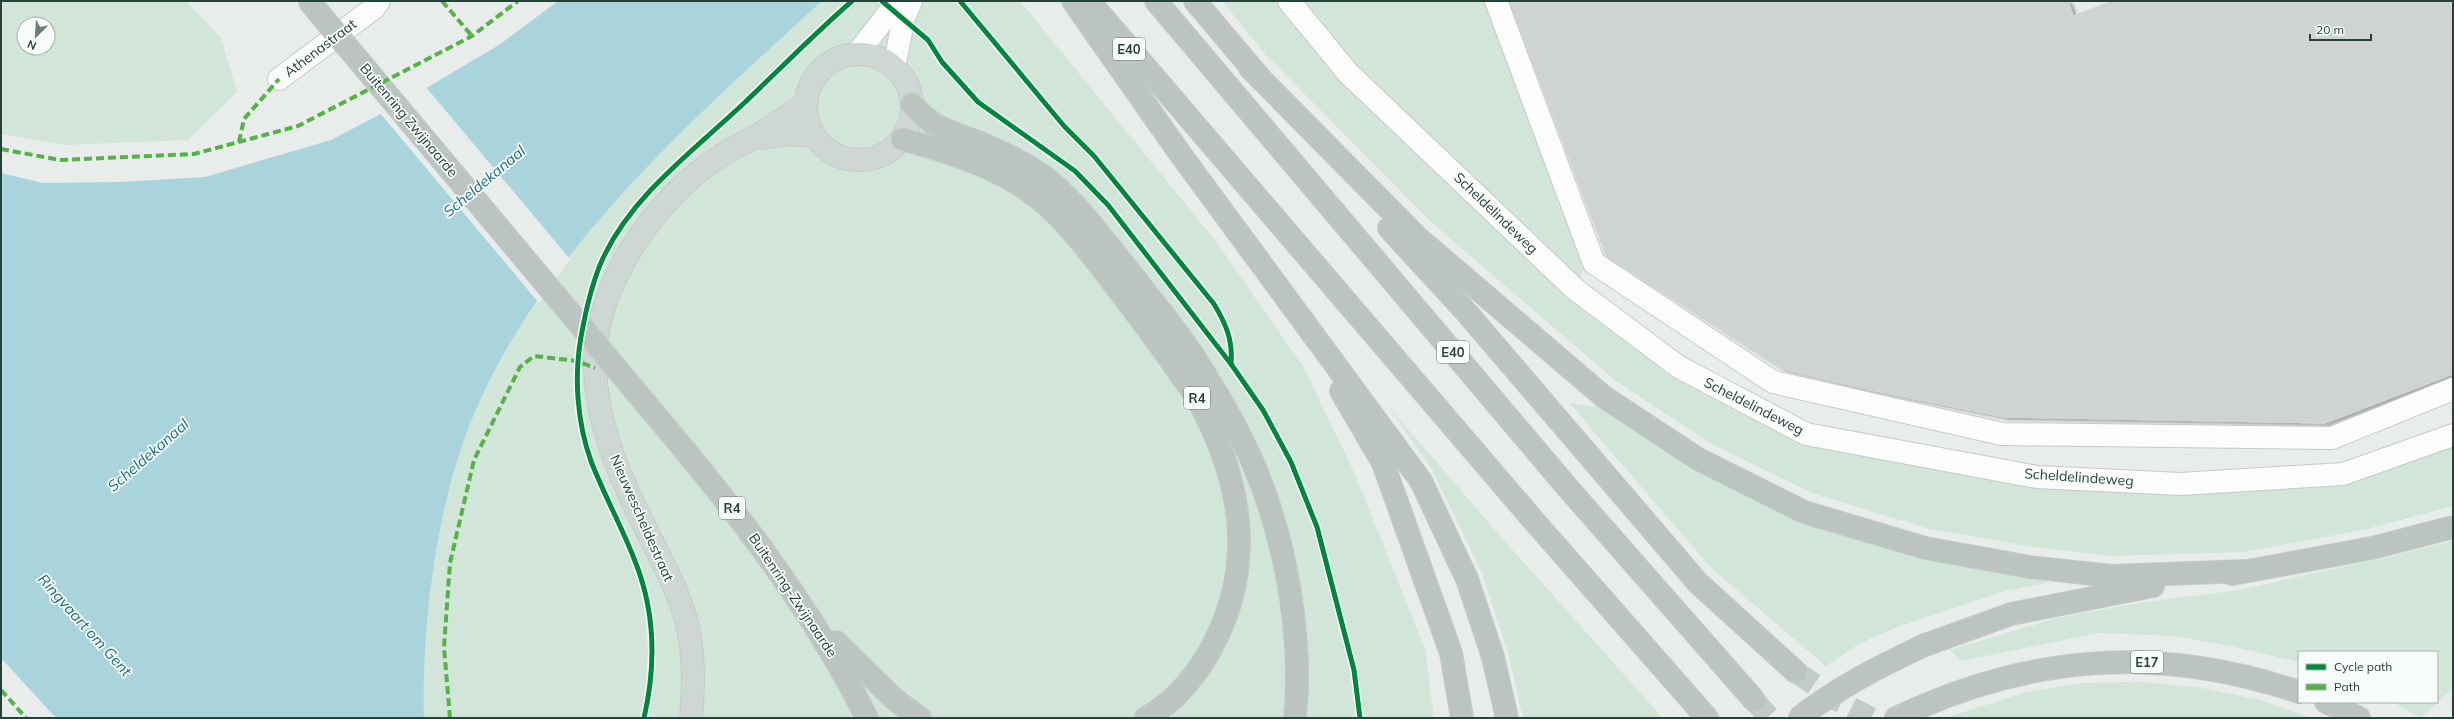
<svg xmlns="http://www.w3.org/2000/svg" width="2454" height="719" font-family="Mulish,sans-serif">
  <defs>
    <filter id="shadow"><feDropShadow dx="4.5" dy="2.5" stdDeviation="1" flood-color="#0004"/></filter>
  </defs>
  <rect width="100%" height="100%" fill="#e8edeb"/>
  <g fill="#d1e6d8" fill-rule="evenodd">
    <path d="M1,1H186L221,38L237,92L188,140L65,145L1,134ZM24,24H48V48H24Z"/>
    <path d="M822,1H1020L1215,240L1304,368L1354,472L1425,649L1434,718H424C421,626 437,504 472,419C541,252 691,121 822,1Z"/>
    <polygon points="1222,1 1484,1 1585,267 1569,298 1802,444 2181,494 2345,485 2453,446 2453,506 2367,529 2244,552 2112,556 2033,547 1930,529 1812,493 1708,442 1616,381 1431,222 1265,54"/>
    <polygon points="1569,403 1597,407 1692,470 1800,523 1922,560 2051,582 2005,591 1895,628 1859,644 1826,666 1712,569"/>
    <polygon points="1389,407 1508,545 1663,718 1523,718 1508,653 1482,573 1434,473"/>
    <polygon points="2453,541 2453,688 2421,718 2393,702 2437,702 2437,652 2299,652 2299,662 2234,647 2176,636 2099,633 1961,661 1950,650 2060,617 2145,602 2239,590 2379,559"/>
    <polygon points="2143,682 2202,688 2260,700 2312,718 1945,718 2026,692 2084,683"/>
  </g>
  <path fill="#a9d4db" d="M558,1H822C691,121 541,252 472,419C437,504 421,626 424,718H56L1,658V173L43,183L119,182L205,177L331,140L394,107L499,45Z"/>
  <polygon fill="#e8edeb" points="425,86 570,259 539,303 380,113"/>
  <polygon fill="#cfd4d2" stroke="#d1d6d4" filter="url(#shadow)" points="1509,1 2068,1 2073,16 2112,1 2453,1 2453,374 2325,423 2004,417 1871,390 1780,368 1606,256"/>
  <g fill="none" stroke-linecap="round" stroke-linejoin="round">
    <g stroke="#c1cbc8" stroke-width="22" stroke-dasharray="22 11" stroke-linecap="butt">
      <polyline points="1796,672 1837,700 1871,718"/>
      <polyline points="1754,700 1770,718"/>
    </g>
    <defs>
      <g id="minor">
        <polyline points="1289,1 1348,73 1576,290 1679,367 1806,434 2037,477 2181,484 2343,474 2453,435"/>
        <polyline points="1496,1 1594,263 1773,382 2002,434 2332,438 2453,389"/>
        <polyline points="857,54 898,1"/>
        <polyline points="894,67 904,18 911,1"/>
        <polyline points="279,79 374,8 379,1"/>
      </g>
      <g id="major">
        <circle cx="859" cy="107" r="53"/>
        <polyline points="759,138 788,134 814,136"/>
        <path d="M691,718C694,686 695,652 686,620C677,586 657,553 642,521C618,473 597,423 595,369C592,289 654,199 719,157C729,150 741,145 751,139C770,129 788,116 806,103"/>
      </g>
      <g id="highway">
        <polyline points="1073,1 1181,155 1421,481 1467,579 1493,657 1507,718"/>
        <polyline points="1089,1 1534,521 1707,718"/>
        <polyline points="1156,1 1567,487 1754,700"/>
        <polyline points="1195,1 1260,78"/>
        <polyline points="1250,68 1417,237 1604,397 1698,459 1804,512 1925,548 2030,567 2111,576 2246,571"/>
        <path d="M912,104C933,129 949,131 978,142C1003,152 1030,165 1052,183C1083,210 1107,244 1133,276C1155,305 1179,332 1198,363C1219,396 1240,431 1255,468C1286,541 1303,639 1295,718"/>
        <path d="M902,139C945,151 988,164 1026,189C1063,214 1090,253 1117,288C1137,314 1157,341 1176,368C1183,379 1192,389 1198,400C1240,477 1256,558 1216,639C1201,670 1177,701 1146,718"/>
        <polyline points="1389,228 1467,313 1698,583 1796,672"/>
        <polyline points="1341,391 1383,463 1451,653 1462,718"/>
        <path d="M647,405C730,503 809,602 867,718"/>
        <polyline points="2232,574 2372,548 2453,527"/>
        <polyline points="836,642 894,699 920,718"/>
        <polyline points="1925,645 2011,614 2153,586"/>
        <polyline points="2326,702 2359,718"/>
        <path d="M1896,718C2030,654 2158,645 2299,692"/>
      </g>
    </defs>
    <use href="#minor" stroke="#c5cac8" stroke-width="24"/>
    <use href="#major" stroke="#c3ccc9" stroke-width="24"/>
    <use href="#highway" stroke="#c3ccc9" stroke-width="24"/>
    <use href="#minor" stroke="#fcfcfc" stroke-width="22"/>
    <use href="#major" stroke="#cfd7d5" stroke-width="22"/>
    <use href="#highway" stroke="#bcc4c2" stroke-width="22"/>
    <defs>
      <g id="highway-bridge">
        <polyline points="309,1 647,405"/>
        <path d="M1799,718C1837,688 1880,666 1925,645"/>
      </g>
    </defs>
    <use href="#highway-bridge" stroke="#c3ccc9" stroke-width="24" stroke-linecap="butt"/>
    <use href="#highway-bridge" stroke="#bcc4c2" stroke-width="22"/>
    <g stroke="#55b346" stroke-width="4" stroke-dasharray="8 4" stroke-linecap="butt">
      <polyline points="442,1 472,36"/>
      <polyline points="239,142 244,119 279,79"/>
      <polyline points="1,149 60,160 194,154 298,126 472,36 518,1"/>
      <polyline points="1,690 26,718"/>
      <polyline points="450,718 444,647 450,563 474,460 520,367 534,356 577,361 595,368"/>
    </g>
    <defs>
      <g id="cycleway">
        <polyline points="882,1 928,40 942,62 978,102 1075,171 1108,205 1231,364 1263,410 1291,462 1317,527 1354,670 1360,718"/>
        <path d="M960,1L1064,126L1094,156L1214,304C1226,324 1233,340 1231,364"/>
        <path d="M644,718C656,666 655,611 635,561C622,527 604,495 591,461C577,422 574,377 581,337C586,309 592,281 604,256C634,194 693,151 742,105C779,70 814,34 852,1"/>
      </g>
    </defs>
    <use href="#cycleway" stroke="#f7fbf9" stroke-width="8"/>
    <use href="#cycleway" stroke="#00873e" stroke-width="5"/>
  </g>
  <g text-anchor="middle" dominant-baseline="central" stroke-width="3.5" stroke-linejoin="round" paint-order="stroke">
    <g fill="#f7fbf9" stroke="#637a73" stroke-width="1">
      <rect x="1113" y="38" width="32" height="22" rx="3"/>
      <rect x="1437" y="341" width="32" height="22" rx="3"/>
      <rect x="1184" y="387" width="26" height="22" rx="3"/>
      <rect x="719" y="497" width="26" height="22" rx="3"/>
      <rect x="2131" y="651" width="32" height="22" rx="3"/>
    </g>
    <g font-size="13" font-weight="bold" fill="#24423a">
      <text x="1129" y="49">E40</text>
      <text x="1453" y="352">E40</text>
      <text x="1197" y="398">R4</text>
      <text x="732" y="508">R4</text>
      <text x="2147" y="662">E17</text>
    </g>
    <g font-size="14" fill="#24423a" stroke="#f7fbf9">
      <text transform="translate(320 48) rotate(-37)">Athenastraat</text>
      <text transform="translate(409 120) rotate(50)">Buitenring Zwijnaarde</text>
      <text transform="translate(1496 213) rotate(44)">Scheldelindeweg</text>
      <text transform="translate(1754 406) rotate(27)">Scheldelindeweg</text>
      <text transform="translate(2079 477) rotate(4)">Scheldelindeweg</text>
      <text transform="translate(642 518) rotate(66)">Nieuwescheldestraat</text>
      <text transform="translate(793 595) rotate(56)">Buitenring-Zwijnaarde</text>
    </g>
    <g font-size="15" font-style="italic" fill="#1c6f80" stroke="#f7fbf9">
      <text transform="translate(484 181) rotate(-40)">Scheldekanaal</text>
      <text transform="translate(148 455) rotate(-41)">Scheldekanaal</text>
      <text transform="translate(85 625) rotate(48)">Ringvaart om Gent</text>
    </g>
  </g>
  <rect width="2454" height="719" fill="none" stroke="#24423a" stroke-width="4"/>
  <rect x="2298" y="651" width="140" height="52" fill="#f7fbf9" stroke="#a3b1ad"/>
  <rect x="2306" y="664" width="20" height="6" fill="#00873e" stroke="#a3b1ad"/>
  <text x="2334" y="671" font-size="12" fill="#24423a">Cycle path</text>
  <rect x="2306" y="684" width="20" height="6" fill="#55b346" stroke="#a3b1ad"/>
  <text x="2334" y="691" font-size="12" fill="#24423a">Path</text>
  <g transform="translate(36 36) rotate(205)"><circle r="19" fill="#f7fbf9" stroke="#a3b1ad"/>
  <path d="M0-3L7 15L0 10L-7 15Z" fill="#697e78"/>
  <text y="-6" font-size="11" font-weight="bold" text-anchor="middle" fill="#24423a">N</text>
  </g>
  <path d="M2310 34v6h61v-6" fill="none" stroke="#24423a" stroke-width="2"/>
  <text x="2316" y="34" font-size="12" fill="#24423a" stroke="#f7fbf9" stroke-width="3" paint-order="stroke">20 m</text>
</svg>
